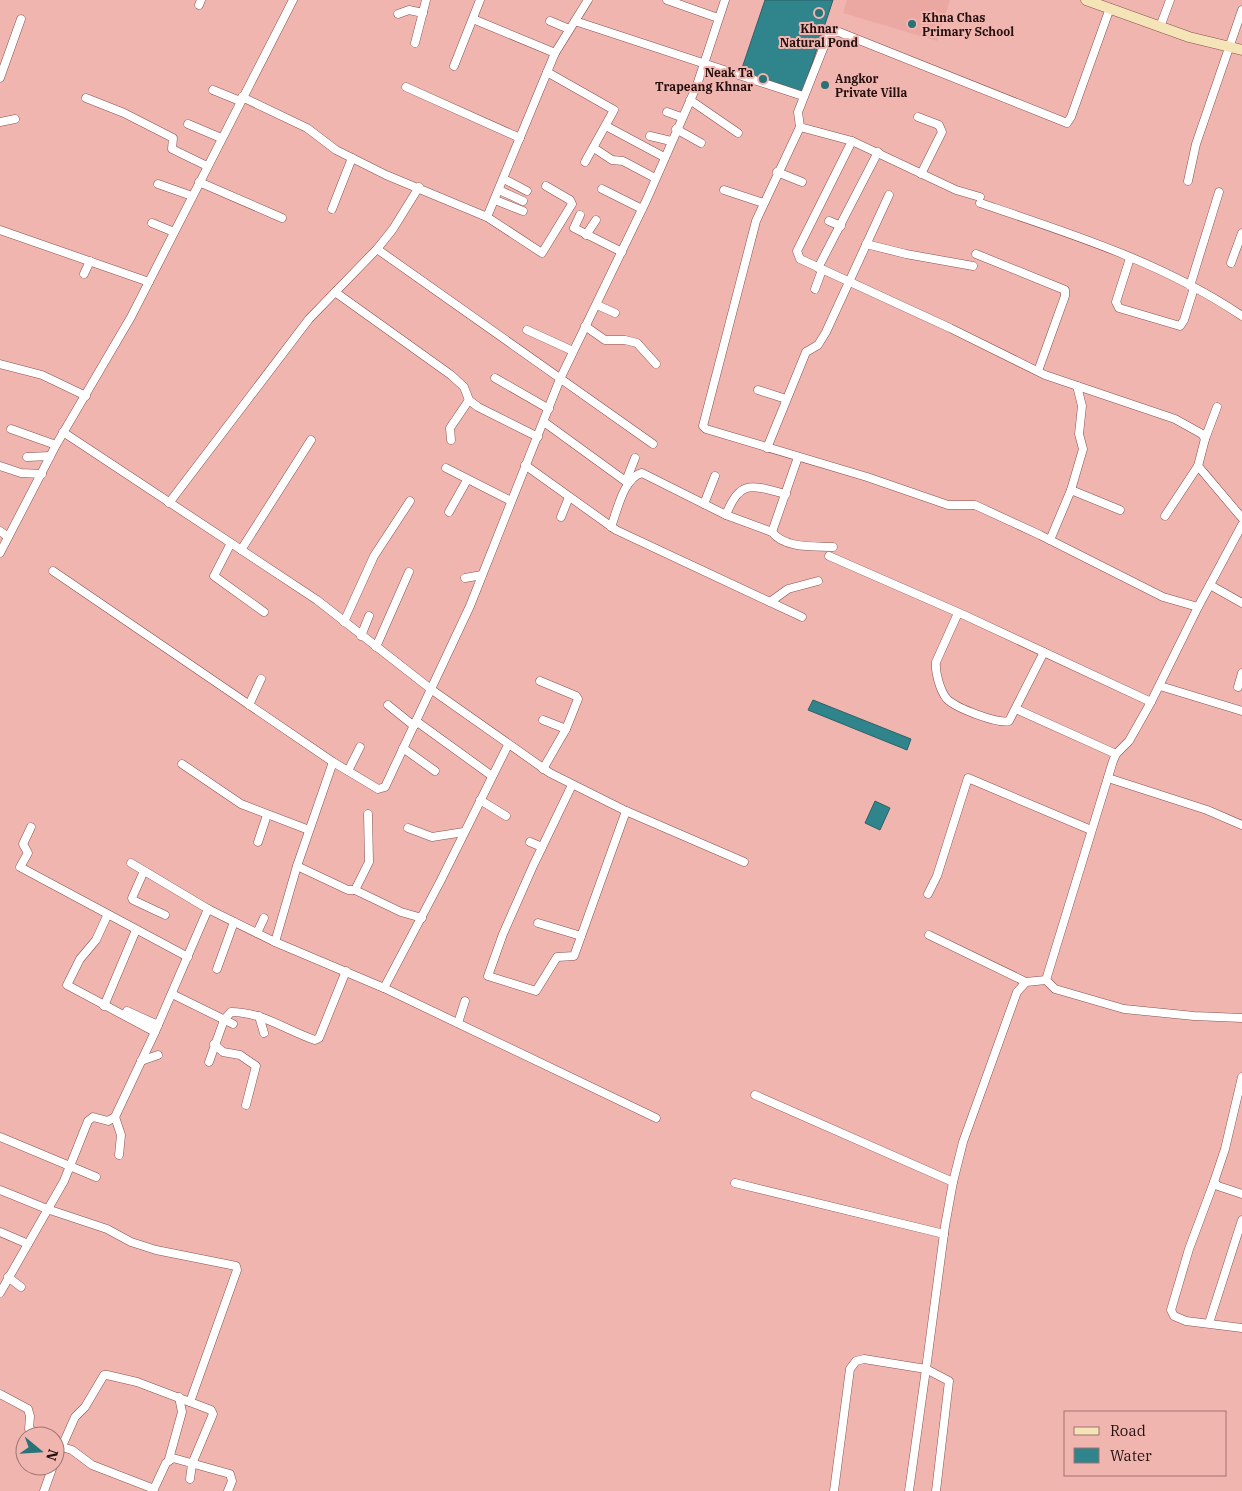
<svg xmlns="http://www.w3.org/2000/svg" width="1242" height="1491" font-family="'IBM Plex Serif',serif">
  <rect width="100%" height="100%" fill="#f1b5b0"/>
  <polygon fill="#eba8a3" points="847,0 950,0 937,41 843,13"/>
  <g fill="#30848c" stroke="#2d6166">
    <polygon points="765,0 833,0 802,94 740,74"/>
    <polygon points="813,700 911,739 907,750 808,710"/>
    <polygon points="875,801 890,808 880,830 865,823"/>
  </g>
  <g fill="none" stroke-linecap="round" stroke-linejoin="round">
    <defs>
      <g id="street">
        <polyline points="667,0 718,18"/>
        <polyline points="199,5 201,0"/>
        <polyline points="1110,8 1071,117 1067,123 839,32 832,33 828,36 798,112 800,127 756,221 703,426 706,429 867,477 948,505 975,505 1040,535 1163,597 1198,607"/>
        <polyline points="398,14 409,10 423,13"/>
        <polyline points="473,19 555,53"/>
        <polyline points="550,21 569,29"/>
        <polyline points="575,21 803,96"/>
        <polyline points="1160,27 1170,0"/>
        <polyline points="415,43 426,0"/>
        <polyline points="454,66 480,0"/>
        <polyline points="547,72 614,110 585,162"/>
        <polyline points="0,78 21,19"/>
        <polyline points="406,87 520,138"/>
        <polyline points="213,90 240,101"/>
        <polyline points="242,97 307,128 336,150 386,175 487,217 542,253 572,204 570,200 546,186"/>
        <polyline points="86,98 124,113 173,138 172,149 207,166"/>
        <polyline points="690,100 738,133"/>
        <polyline points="667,112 681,117"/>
        <polyline points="918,117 939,125 942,132 921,174"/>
        <polyline points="0,122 15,119"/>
        <polyline points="188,124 221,138"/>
        <polyline points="606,126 664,157"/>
        <polyline points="800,127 852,141 956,190 980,197"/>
        <polyline points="676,129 701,143"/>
        <polyline points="650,136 671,141"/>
        <polyline points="852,141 797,251 800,259 950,328 1045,375 1175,419 1202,434 1205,439 1198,466 1165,516"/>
        <polyline points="594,148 612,160 623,161 655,178"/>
        <polyline points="777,172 802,182"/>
        <polyline points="504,179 527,191"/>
        <polyline points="1188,181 1196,144 1242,10"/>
        <polyline points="199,182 282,218"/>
        <polyline points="158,184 192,196"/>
        <polyline points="602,189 642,209"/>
        <polyline points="499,190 523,201"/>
        <polyline points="724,190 763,203"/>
        <polyline points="495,200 523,211"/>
        <path d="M980,203C1069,233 1164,263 1242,316"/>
        <polyline points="332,209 352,158"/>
        <polyline points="580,215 574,228 622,252"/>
        <polyline points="487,217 555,53 588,0"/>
        <polyline points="829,221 841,226"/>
        <polyline points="152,223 174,232"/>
        <polyline points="0,230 149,282"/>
        <polyline points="586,235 596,220"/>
        <polyline points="866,244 906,254 973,266"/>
        <polyline points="377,249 653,444"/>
        <polyline points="976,254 1065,290 1065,296 1038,371"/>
        <polyline points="1130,258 1116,302 1119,308 1180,326 1184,320 1194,288"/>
        <polyline points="1231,263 1242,233"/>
        <polyline points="818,268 878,152"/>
        <polyline points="84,274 90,261"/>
        <polyline points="1190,286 1219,192"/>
        <polyline points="815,289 822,270"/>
        <polyline points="335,292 451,375 464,387 469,400 478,407 538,437"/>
        <polyline points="597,305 615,313"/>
        <polyline points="585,326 605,340 625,340 637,343 656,364"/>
        <polyline points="527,330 573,351"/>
        <polyline points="0,364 42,375 86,396"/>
        <polyline points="495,378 549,409"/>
        <polyline points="758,390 786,399"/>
        <polyline points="544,422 628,483"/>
        <polyline points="11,429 56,445"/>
        <polyline points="63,432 317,600 432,690 550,773 626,811 744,862"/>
        <polyline points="1205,439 1217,407"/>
        <polyline points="451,440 450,428 469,400"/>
        <polyline points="767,448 806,352 818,345 826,332 889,195"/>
        <polyline points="27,457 50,456"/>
        <polyline points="525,465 616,530 802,617"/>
        <polyline points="0,466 21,473 42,474"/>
        <polyline points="1198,466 1242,518"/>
        <polyline points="446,468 511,501"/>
        <polyline points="626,481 635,458"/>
        <polyline points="1071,490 1120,510"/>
        <polyline points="169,503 309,319 377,249 393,229 419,187"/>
        <polyline points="704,504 715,476"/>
        <polyline points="449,512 467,480"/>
        <path d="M726,515C740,478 753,486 786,494"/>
        <polyline points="561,517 569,497"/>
        <path d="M611,527C617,511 624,477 642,473L726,515L772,532L798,457"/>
        <polyline points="0,531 8,537"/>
        <path d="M772,532C785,549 815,546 833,547"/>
        <polyline points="1050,540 1071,490 1083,449 1079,434 1082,406 1077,386"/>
        <polyline points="231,543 214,576 264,612"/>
        <polyline points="241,550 311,440"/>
        <polyline points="0,553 56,445 131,317 293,0"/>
        <polyline points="829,556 964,615 1151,702"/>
        <polyline points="53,571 333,762"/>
        <polyline points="465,578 482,575"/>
        <polyline points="1210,585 1242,603"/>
        <polyline points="770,602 788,589 818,581"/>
        <path d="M958,613L936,662C935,672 940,691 947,699C956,708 997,724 1009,721L1044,652"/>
        <polyline points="344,622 374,556 410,501"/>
        <polyline points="361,636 369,616"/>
        <polyline points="376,647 409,572"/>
        <polyline points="540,681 576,696 578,699 566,729 543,769"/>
        <polyline points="1160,686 1242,711"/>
        <polyline points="1238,687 1242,673"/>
        <polyline points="249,705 261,679"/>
        <polyline points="388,705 414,726"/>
        <polyline points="1016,709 1116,754"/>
        <polyline points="543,720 566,729"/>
        <polyline points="416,721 492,776"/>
        <polyline points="403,748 435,771"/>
        <polyline points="182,764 241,804 309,830"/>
        <polyline points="348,771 360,747"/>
        <polyline points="1108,778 1207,810 1242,825"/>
        <polyline points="572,785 533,866 503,934 488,976 536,991 557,957 574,956 626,811"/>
        <polyline points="480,800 506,816"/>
        <polyline points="31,827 23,844 28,853 20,867 188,957"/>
        <polyline points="408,828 432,837 464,832"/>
        <polyline points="258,842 267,815"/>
        <polyline points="530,842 542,847"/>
        <polyline points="131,863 208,909"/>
        <polyline points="297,866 348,890 355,890 401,912 422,918"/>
        <polyline points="144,871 132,898 133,900 165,915"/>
        <polyline points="355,890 369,862 368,814"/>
        <polyline points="928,894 937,876 968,778 1091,830"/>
        <polyline points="107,916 96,940 80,959 67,985 155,1032"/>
        <polyline points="538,923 581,936"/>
        <polyline points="257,933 264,918"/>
        <polyline points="929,935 1026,982"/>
        <polyline points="275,942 384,988 656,1118"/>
        <polyline points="217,969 234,922"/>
        <polyline points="1046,980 1113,761 1116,754 1129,741 1151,702 1198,607 1242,525"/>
        <polyline points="1046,980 1055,989 1124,1009 1194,1016 1242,1018"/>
        <polyline points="384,988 441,880 508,745"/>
        <polyline points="172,994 233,1024"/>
        <polyline points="104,1006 136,930"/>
        <polyline points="127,1011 158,1025"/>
        <polyline points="259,1016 264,1033"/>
        <polyline points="458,1023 465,1001"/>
        <polyline points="214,1044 223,1052 240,1055 256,1066 246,1105"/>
        <polyline points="141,1061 158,1055"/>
        <path d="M209,1062L224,1020L231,1012C262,1012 286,1030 315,1040L319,1038L346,971"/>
        <polyline points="1242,1077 1225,1149 1214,1182 1218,1186 1242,1194"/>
        <polyline points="755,1095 953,1182"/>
        <polyline points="115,1117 121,1135 119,1155"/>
        <polyline points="0,1137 96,1177"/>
        <polyline points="1214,1182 1189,1249 1171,1310 1174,1316 1186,1321 1242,1328"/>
        <polyline points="735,1183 944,1234"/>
        <polyline points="0,1190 47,1209 107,1229 131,1242 156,1250 236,1266 237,1270 190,1402"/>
        <polyline points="0,1232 28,1244"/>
        <polyline points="8,1277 21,1287"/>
        <polyline points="0,1293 64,1181 88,1121 93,1117 108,1121 115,1117 155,1032 208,909 275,942 297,866 333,762 378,789 385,787 470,606 560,379 647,199 697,85 725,0"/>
        <polyline points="1209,1323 1242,1220"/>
        <polyline points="0,1394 28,1409 30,1416 29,1429 44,1436"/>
        <polyline points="62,1447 72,1450 92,1465 154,1489"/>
        <polyline points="169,1459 182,1412 179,1397"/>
        <polyline points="55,1462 75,1417 85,1407 104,1375 107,1375 137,1382 211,1410 213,1414 192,1464 190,1479"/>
        <polyline points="44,1491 53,1466"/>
        <polyline points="153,1491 166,1463 173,1458 230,1474 232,1481 228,1491"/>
        <polyline points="834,1491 850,1369 856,1361 864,1359 926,1369 945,1226 953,1182 963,1142 1017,992 1026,982 1046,980"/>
        <polyline points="909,1491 926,1369 949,1381 936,1491"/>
      </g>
      <polyline id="secondary" points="1086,0 1189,37 1242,50"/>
    </defs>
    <use href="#street" stroke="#87524f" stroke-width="9"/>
    <use href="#secondary" stroke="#87524f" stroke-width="11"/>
    <use href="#street" stroke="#fff" stroke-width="8"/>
    <use href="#secondary" stroke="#f4e4b7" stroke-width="10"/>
  </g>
  <g fill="#287278" stroke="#f1b5b0" stroke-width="2">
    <circle cx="819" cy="13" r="5"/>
    <circle cx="912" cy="24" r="5"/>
    <circle cx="763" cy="79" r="5"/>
    <circle cx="825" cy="85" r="5"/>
  </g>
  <g text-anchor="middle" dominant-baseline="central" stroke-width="4" stroke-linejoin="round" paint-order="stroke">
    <g font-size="12" font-weight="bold" fill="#25100f" stroke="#f1b5b0" text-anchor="start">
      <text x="922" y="17">Khna Chas<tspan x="922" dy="14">Primary School</tspan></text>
      <text x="819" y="28" text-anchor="middle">Khnar<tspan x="819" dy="14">Natural Pond</tspan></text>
      <text x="753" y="72" text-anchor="end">Neak Ta<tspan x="753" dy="14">Trapeang Khnar</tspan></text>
      <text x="835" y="78">Angkor<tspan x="835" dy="14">Private Villa</tspan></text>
    </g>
  </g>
  <rect x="1064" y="1411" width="162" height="65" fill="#f1b5b0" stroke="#9f7370"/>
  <rect x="1074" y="1427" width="25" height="8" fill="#f4e4b7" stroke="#9f7370"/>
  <text x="1110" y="1436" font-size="15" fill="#25100f">Road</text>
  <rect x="1074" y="1448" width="25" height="15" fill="#30848c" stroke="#9f7370"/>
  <text x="1110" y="1461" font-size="15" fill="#25100f">Water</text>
  <g transform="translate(40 1451) rotate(108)"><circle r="24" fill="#f1b5b0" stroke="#9f7370"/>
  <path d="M0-4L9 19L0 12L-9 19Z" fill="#287278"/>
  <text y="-8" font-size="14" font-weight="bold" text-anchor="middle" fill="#25100f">N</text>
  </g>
</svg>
